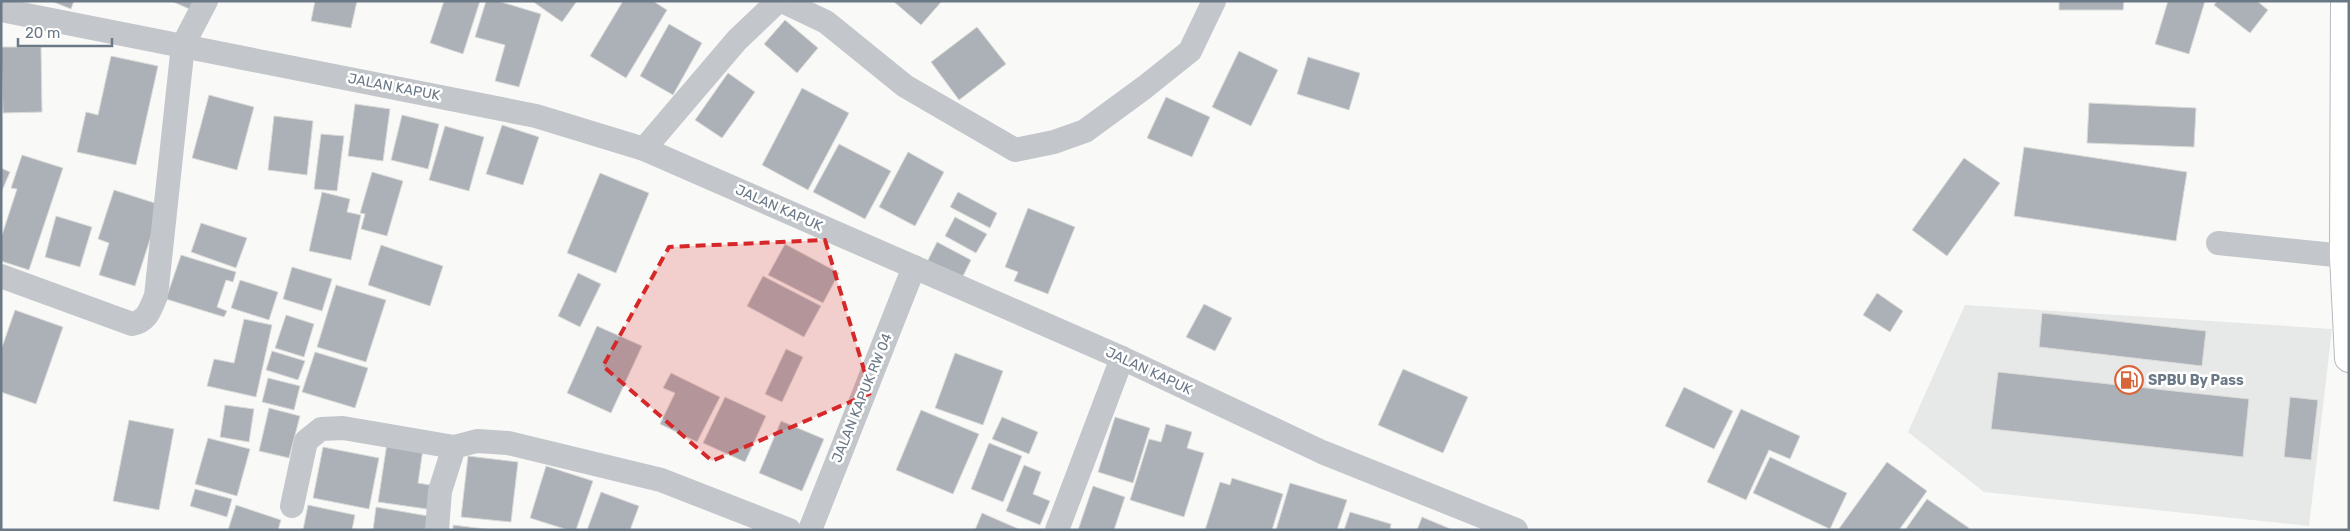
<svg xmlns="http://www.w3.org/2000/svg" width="2350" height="531" font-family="Rubik,sans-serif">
  <rect width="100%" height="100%" fill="#f9f9f7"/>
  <polygon fill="#e7e8e8" points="1965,305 2332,329 2309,526 1984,492 1908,432"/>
  <g fill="#abb1b7" stroke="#dbdbd9">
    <polygon points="51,1 74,1 71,9"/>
    <polygon points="171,1 199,1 194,11"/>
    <polygon points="315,1 357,1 351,28 311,21"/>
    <polygon points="444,1 480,1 463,54 430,43"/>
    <polygon points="486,1 498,1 541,14 519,87 495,81 505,45 475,37"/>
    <polygon points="532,1 577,1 562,22"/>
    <polygon points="623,1 653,1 667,10 626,78 590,56"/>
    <polygon points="893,1 942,1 921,25"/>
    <polygon points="2059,1 2124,1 2123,10 2059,10"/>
    <polygon points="2168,1 2205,1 2189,54 2155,44"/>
    <polygon points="2217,1 2257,1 2268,10 2250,33 2214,5"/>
    <polygon points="785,20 818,48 797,73 764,44"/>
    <polygon points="669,24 702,43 673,95 640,76"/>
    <polygon points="977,27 1006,64 959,100 931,62"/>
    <polygon points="1,47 41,47 42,112 3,113"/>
    <polygon points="1239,51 1278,70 1251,126 1212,107"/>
    <polygon points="111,56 158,66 136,165 77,152 86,112 98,115"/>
    <polygon points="1308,57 1360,73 1349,110 1297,94"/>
    <polygon points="728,73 755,92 722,138 695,120"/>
    <polygon points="802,88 849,113 808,190 762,165"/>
    <polygon points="209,95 254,107 237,170 192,158"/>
    <polygon points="1166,97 1210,117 1192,157 1147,138"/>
    <polygon points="2089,103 2196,108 2194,147 2087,143"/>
    <polygon points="355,104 390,109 383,161 348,156"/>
    <polygon points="402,115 439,124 428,169 391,160"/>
    <polygon points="274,116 313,121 307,175 268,170"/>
    <polygon points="502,125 539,137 523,185 486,174"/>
    <polygon points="445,126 484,137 469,191 429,180"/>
    <polygon points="321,134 344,136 337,191 314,189"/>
    <polygon points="839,144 891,171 865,219 813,192"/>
    <polygon points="2024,147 2187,172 2176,241 2014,216"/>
    <polygon points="908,152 944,172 915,226 879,207"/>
    <polygon points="22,155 63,168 29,270 1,261 1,238 17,189 11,188"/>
    <polygon points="1964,158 2000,183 1947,256 1912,230"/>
    <polygon points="1,168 10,172 1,193"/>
    <polygon points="372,172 403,181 387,236 361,229 365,214 360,213"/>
    <polygon points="600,173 649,193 616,273 567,253"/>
    <polygon points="114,190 161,205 135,286 99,275 109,243 98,239"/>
    <polygon points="322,192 350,199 347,212 361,215 351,260 309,251"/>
    <polygon points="958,192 997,213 990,228 950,207"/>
    <polygon points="1028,208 1075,227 1048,294 1014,281 1018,272 1005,267"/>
    <polygon points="56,216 92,227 80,267 45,257"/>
    <polygon points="955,217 987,234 976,253 945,236"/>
    <polygon points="201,223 247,238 236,268 191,252"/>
    <polygon points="937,242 971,260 961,280 927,262"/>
    <polygon points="785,244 839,273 823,303 768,275"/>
    <polygon points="381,245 443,266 430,306 368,285"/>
    <polygon points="181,255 236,272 233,282 226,280 217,307 227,311 224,317 166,299"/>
    <polygon points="292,267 332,279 322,311 283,299"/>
    <polygon points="578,273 601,284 580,327 558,316"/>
    <polygon points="763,276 821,306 804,337 747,306"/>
    <polygon points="240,280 278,292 269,320 231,308"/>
    <polygon points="336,285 386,300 366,362 317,347"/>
    <polygon points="1877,293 1903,311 1890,332 1863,315"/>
    <polygon points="1204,304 1232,318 1215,351 1186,337"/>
    <polygon points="15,310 63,327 36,404 1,392 1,350"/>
    <polygon points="2042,313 2206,331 2202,366 2039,347"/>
    <polygon points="286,315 314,324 304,357 275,348"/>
    <polygon points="244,319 272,325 256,397 207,386 214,359 234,363"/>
    <polygon points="597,326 642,346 611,413 567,393"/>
    <polygon points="786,349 803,357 782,402 765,394"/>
    <polygon points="272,351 305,361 298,380 266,370"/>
    <polygon points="315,352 368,368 355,408 302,392"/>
    <polygon points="955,353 1003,371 983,425 935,408"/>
    <polygon points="1403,369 1468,397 1443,453 1378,425"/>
    <polygon points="1998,372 2249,399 2243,457 1991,429"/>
    <polygon points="671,373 720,397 697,442 660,424 675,393 663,388"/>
    <polygon points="268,378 300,386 294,410 262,402"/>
    <polygon points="1684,387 1733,411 1714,449 1665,426"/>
    <polygon points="725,397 766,416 745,462 703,443"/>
    <polygon points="2290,397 2318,400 2311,460 2284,457"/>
    <polygon points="225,405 254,409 249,442 220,437"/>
    <polygon points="269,408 300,416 289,458 259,451"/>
    <polygon points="1741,409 1800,436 1790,459 1769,450 1746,500 1707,482"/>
    <polygon points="921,410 979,434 953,494 896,470"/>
    <polygon points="1002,417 1038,432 1029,454 992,439"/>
    <polygon points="1115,417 1150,428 1133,483 1098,472"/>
    <polygon points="129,420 174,429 159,510 113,501"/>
    <polygon points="781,421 824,439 802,491 759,473"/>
    <polygon points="1166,424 1192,432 1187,448 1204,453 1184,517 1130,500 1149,439 1161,442"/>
    <polygon points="208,438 250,449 237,496 195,484"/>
    <polygon points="387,443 423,449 418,483 430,485 427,509 378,502"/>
    <polygon points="989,443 1022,456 1003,502 971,489"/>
    <polygon points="323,447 379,458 369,509 313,498"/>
    <polygon points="468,456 518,462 511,522 461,517"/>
    <polygon points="1770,457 1847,493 1830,529 1753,493"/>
    <polygon points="1887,462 1927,491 1899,530 1838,530"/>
    <polygon points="1024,465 1041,472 1033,494 1050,501 1040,525 1006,511"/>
    <polygon points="546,466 593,481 576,530 568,530 530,518"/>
    <polygon points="1232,478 1283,494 1272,530 1205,530 1220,482 1230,485"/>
    <polygon points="1290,483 1347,500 1337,530 1276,530"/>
    <polygon points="1093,486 1125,497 1114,530 1078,530"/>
    <polygon points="195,489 232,499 227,517 190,506"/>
    <polygon points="601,492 639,506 630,530 587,530"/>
    <polygon points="1927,499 1969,528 1968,530 1905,530"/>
    <polygon points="236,505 281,520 278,530 228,530"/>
    <polygon points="308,505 355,515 352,530 303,530"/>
    <polygon points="376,507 428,516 426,530 373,530"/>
    <polygon points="1350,512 1391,524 1390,530 1344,530"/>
    <polygon points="982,513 1021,530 975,530"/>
    <polygon points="1422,517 1453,530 1417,530"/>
    <polygon points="453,525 493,530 453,530"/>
  </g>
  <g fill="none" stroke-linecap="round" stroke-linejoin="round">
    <defs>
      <polyline id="highway" points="2345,1 2344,256 2349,358"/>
    </defs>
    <use href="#highway" stroke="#b6b9bd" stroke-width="30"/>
    <g stroke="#c3c6ca" stroke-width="24">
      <polyline points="782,1 826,22 905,86 1015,150 1054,142 1085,131 1145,87 1190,51 1214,1"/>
      <polyline points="1,10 536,116 644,149 1122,358 1322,452 1516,530"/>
      <polyline points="644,149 737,40 778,1"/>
      <polyline points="2218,243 2344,256"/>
      <path d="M1,276L132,324C148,321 150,309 156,296L183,45L206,1"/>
      <polyline points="292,506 306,441 321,429 343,428 454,447"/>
      <polyline points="437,530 440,491 454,447 477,441 508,443 661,480 789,530"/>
      <polyline points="810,530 914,267"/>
      <polyline points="1057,530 1122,358"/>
    </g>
    <use href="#highway" stroke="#fff" stroke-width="28"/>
  </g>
  <path fill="#d62828" fill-opacity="0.2" stroke="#d62828" stroke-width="4" stroke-dasharray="10 6" stroke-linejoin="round" d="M825,240L871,393L712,461L603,366L669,247Z"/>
  <defs>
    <symbol id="fuel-ring" viewBox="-11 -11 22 22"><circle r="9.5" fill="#fff" stroke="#d7653a" stroke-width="1.5"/><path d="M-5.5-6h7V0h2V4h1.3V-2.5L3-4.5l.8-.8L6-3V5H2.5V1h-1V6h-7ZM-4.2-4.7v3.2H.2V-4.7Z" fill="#d7653a"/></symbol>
  </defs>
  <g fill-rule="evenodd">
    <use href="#fuel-ring" x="2113" y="364" width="32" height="32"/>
  </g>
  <g text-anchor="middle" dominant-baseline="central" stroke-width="5" stroke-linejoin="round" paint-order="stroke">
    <g font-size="14" fill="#6b7886" stroke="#fff">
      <text transform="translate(394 87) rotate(11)">JALAN KAPUK</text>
      <text transform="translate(779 208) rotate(24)">JALAN KAPUK</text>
      <text transform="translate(1149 371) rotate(25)">JALAN KAPUK</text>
      <text transform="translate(862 398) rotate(-68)">JALAN KAPUK RW 04</text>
    </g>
    <g font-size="14" font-weight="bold" fill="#6b7886" stroke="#fff" text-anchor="start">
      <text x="2148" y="380">SPBU By Pass</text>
    </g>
  </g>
  <rect width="2350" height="531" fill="none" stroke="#6b7886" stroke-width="5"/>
  <path d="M18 38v8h94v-8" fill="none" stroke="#6b7886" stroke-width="2.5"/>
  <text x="25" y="38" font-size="15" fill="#6b7886" stroke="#ffffff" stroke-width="4" paint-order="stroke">20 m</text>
</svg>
